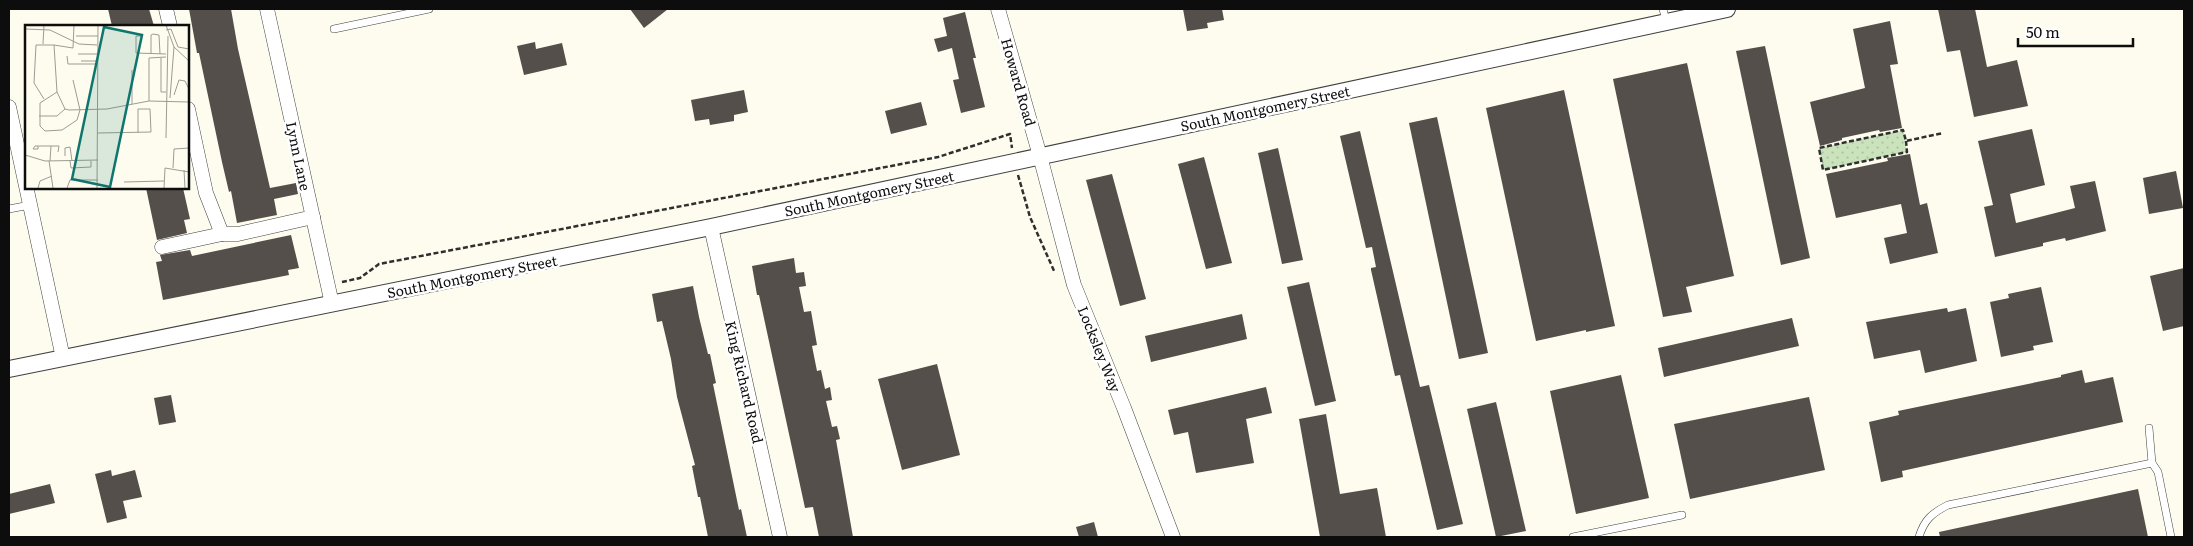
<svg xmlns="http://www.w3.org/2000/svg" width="2193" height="546" font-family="Literata,serif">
  <defs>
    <pattern id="grass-dots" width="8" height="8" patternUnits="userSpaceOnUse" patternTransform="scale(1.25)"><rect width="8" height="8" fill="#cbe3bc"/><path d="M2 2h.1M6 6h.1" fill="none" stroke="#adc2a0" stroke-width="1.8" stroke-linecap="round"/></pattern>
  </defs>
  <rect width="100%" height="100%" fill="#fdfcee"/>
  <polygon fill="url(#grass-dots)" points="1903,130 1907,152 1823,170 1819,148"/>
  <g fill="#544f4a">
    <polygon points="108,9 149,9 154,26 112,26"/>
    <polygon points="189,9 231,9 238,49 270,188 296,183 298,194 274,199 277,215 237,223 231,191 229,192 222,162 199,53 197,53"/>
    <polygon points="630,9 668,9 644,28"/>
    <polygon points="1183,9 1222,9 1224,20 1207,23 1208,28 1187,31"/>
    <polygon points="1938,9 1975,9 1987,67 2017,60 2028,106 1974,117 1960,50 1947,52"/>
    <polygon points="965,12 976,58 973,58 985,107 961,113 953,80 959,79 952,48 938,52 934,39 947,36 943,18"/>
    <polygon points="1890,21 1898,64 1890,65 1902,128 1880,132 1879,130 1842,138 1842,140 1820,146 1810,102 1865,88 1853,29"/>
    <polygon points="535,42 536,49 562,43 567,65 524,75 517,46"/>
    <polygon points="1765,46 1810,258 1781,265 1736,51"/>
    <polygon points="1687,63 1734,276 1686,287 1692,312 1663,317 1613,79"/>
    <polygon points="744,90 748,112 734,115 734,121 710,125 709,119 695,121 691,100"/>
    <polygon points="1564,90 1615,326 1586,332 1586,330 1536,341 1486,108"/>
    <polygon points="921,102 927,125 891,134 885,111"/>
    <polygon points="1437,117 1488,353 1459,359 1409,123"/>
    <polygon points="2032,129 2045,185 2010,194 2016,223 2075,208 2070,186 2095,181 2106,231 2066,241 2065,238 2043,243 2043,246 1995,257 1984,207 1993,205 1978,141"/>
    <polygon points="1360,131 1420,387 1429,385 1463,524 1437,530 1400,375 1395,376 1371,270 1371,268 1376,267 1372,247 1366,248 1340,136"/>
    <polygon points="1278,148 1303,260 1282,264 1258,153"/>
    <polygon points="1910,154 1920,205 1927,203 1938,253 1890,264 1884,238 1907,233 1901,204 1836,218 1826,174 1888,161 1887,158"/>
    <polygon points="1204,157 1232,263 1206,269 1178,164"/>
    <polygon points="2176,171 2183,208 2149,214 2143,178"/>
    <polygon points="1112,174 1146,299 1120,306 1086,180"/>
    <polygon points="146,188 183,188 190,219 184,220 187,233 157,240"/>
    <polygon points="291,235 299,268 288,270 289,275 163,300 156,262 162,261 160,255 190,250 192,256"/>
    <polygon points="794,258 796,273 804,272 806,286 799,287 804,312 811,311 817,345 812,346 817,371 821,370 825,389 830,387 832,400 826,401 832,427 837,426 840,439 836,440 853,537 819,537 813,507 805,508 759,295 757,295 752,266"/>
    <polygon points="2184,268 2184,326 2163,331 2150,276"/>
    <polygon points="1309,282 1336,401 1315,406 1287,287"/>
    <polygon points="693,286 699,317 708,354 710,354 716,383 713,384 739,510 741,509 747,537 708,537 700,497 698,497 692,466 695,465 677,397 671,359 662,321 657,322 652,294"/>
    <polygon points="2041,287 2053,342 2033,346 2034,350 2001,357 1990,302 2009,298 2008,294"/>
    <polygon points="1947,308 1948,312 1966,308 1977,361 1925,373 1920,350 1874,359 1866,322"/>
    <polygon points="1242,314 1247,339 1151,362 1145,336"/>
    <polygon points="1792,318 1799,346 1664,377 1658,348"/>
    <polygon points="937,364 960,455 902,470 878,379"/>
    <polygon points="2082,370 2085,383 2113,377 2123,422 1902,471 1903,477 1881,482 1869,422 1899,415 1898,411 2061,377 2061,375"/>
    <polygon points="1621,375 1649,498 1576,514 1550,391"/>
    <polygon points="1266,387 1272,413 1246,419 1254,463 1196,473 1188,432 1174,435 1168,410"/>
    <polygon points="171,395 176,422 159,425 154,398"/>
    <polygon points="1809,397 1825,470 1690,499 1674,424"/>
    <polygon points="1496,402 1526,531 1496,537 1467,409"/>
    <polygon points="1326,414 1340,494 1377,488 1386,537 1320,537 1299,419"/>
    <polygon points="111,470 112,476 135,470 142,497 123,501 127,518 107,523 95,474"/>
    <polygon points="50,484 55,503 9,514 9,494"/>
    <polygon points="2138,489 2148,537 1940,537 1939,532"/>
    <polygon points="1094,522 1098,537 1079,537 1076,527"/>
  </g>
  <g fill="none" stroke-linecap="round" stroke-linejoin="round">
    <defs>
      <g id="service">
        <polyline points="1663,9 1666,21"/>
        <polyline points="334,29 429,9"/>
        <polyline points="9,209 30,205"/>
        <polyline points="2149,428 2152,463"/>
        <polyline points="1573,537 1682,515"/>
        <path d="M1919,537C1924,520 1932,513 1948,505L2152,463L2158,472L2171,537"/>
      </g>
      <g id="minor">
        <polyline points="166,9 170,26"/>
        <polyline points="267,9 332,304"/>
        <polyline points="998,9 1040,156 1074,285 1124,408 1173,537"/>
        <polyline points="9,107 63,358"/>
        <polyline points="188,109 206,193 222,234 238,234 313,217"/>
        <polyline points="711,227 780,537"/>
        <polyline points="162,247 222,234"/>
      </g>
      <polyline id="tertiary" points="9,369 711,227 1727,9"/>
    </defs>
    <use href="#service" stroke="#404040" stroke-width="8"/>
    <use href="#minor" stroke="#404040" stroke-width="15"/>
    <use href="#tertiary" stroke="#404040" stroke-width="18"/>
    <g stroke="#2f2f2f" stroke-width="2.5" stroke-dasharray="5 2.5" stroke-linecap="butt">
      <polyline points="1906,141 1907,152 1823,170 1819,148 1903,130 1906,141 1943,133"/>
      <polyline points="1018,175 1030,217 1055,273"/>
      <polyline points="342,282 360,278 379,264 938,157 1010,134 1012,148"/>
    </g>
    <use href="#service" stroke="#fff" stroke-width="7"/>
    <use href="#minor" stroke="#fff" stroke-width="14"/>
    <use href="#tertiary" stroke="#fff" stroke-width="16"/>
  </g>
  <g text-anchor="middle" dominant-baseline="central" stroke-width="5" stroke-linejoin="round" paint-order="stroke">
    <g font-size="14" fill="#0d0d0d" stroke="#fff">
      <text transform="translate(1019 82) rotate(74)">Howard Road</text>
      <text transform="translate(1265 108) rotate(-12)">South Montgomery Street</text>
      <text transform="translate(299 156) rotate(78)">Lynn Lane</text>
      <text transform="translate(869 193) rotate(-12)">South Montgomery Street</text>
      <text transform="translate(472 276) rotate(-11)">South Montgomery Street</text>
      <text transform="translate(1100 349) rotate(68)">Locksley Way</text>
      <text transform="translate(745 382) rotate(77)">King Richard Road</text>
    </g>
  </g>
  <g transform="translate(25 25)">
    <rect width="164" height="164" fill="#fdfcee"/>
    <path fill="none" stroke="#9d9c94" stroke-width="1" d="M141,0L149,22L164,36M0,4L25,5L54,19L72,20M141,5L146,4L153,22L164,24M51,11H73M118,11H111V28L141,29M18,19L19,0M29,20L48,23L49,0M53,29H73M126,29V10L128,9L134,10L135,29M42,31L43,39H73M136,33V67H141M56,36H72M107,45V79M32,67L15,78V101L20,106L37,105L52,95L55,85L48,55M149,70L154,55L160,56L164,64M145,73L149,22M19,74L9,58L11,20H29L32,67L40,84L44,85L82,84L124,76L164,77M124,76V33L141,32M14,91H32L40,84M73,108L126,107L125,84H117M113,108V84H117M141,113L143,11M13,121V124H8L10,121H34L33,127M0,130L20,136L73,135M40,131V123L45,122L47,136M24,136L28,163M25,136L26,121M45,136L46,143L66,142V136M148,143L149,124L164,123M159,145L160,163M99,157L139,156M13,163L15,156L27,151M42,163L45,155H73M72,163L73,0M139,163L140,143L164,147"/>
    <path fill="#0f766e" fill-opacity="0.15" stroke="#0f766e" stroke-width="2.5" d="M79,2L117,10L85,162L47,154Z"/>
    <rect width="164" height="164" fill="none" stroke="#0d0d0d" stroke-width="2.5"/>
  </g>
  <rect width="2193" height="546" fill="none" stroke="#0d0d0d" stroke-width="20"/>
  <path d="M2018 38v8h115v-8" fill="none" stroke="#0d0d0d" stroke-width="2.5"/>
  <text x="2026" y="38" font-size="15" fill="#0d0d0d" stroke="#ffffff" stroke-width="4" paint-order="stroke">50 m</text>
</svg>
